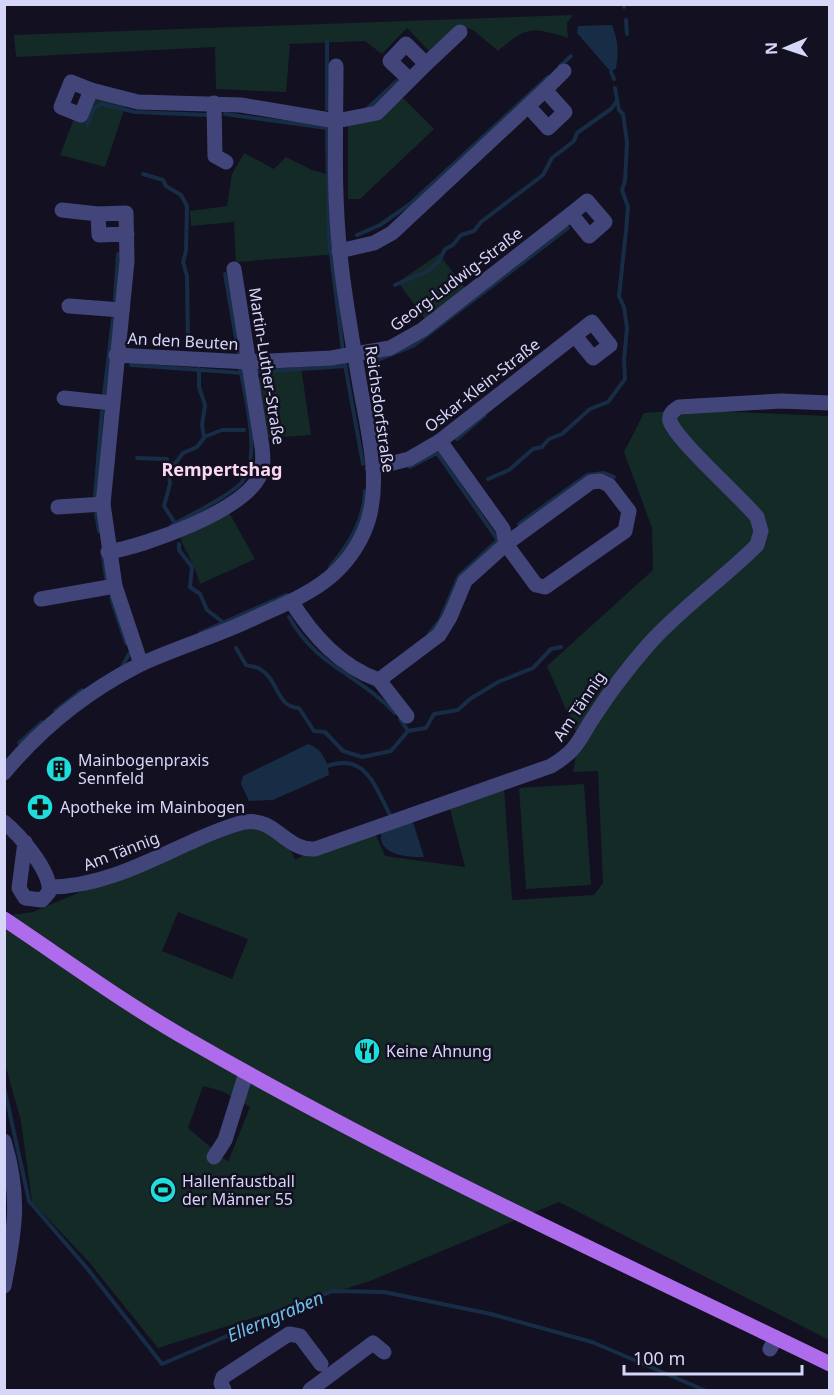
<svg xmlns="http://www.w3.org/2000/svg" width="834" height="1395" font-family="'Noto Sans',sans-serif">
  <rect width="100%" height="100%" fill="#121021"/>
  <g fill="#142a27" fill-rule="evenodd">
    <path d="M573,15L567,23L568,38C532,27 527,26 498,51L473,30L458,25L429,51L407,28L382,54L365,41L287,44L290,45L286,92L216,89L215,47L16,57L14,35Z"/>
    <polygon points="97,93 127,101 105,167 60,155 75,116"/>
    <polygon points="400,95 434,129 360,199 348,199 348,125"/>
    <polygon points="244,153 274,169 286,157 312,170 333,176 338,254 236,262 234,222 191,226 190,211 227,206 232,174"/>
    <polygon points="439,254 468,292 428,323 398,282"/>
    <polygon points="301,367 311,435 266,438 258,379 269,369"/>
    <path d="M687,410L829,416V1340L559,1202L370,1281L158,1348L89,1262L32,1202L21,1121L5,1064L4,916L33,912L221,832L259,827L290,849L295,860L307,853L375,833L385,856L465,867L450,809L504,789L512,900L594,895L603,883L598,771L573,772L579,739L547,666L653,570L652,528L624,452L644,413ZM178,912L248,939L232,979L162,951ZM203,1086L222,1091L250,1107L228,1162L188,1128Z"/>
    <path d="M226,507L255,559L200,584C195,564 184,551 178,531Z"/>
    <polygon points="584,784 591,885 526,889 519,788"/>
  </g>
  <g fill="#162d45">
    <path d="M612,25C618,40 619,52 616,68L611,72L577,33L578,26Z"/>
    <path d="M308,744C321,748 328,761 329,775L273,800L249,801L241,784L243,776Z"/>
    <path d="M413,822L424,857C407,858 375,854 382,831Z"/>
  </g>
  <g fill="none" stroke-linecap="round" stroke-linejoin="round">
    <g stroke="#162d45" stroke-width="4">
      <polyline points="624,4 624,7"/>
      <polyline points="626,20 627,34"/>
      <polyline points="327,41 327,109"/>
      <polyline points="560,66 571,56"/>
      <polyline points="611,72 614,79"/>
      <polyline points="367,109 397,81"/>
      <polyline points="225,114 327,128 329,239 343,351"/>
      <polyline points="87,125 94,108 102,104 135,112 208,115"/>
      <polyline points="143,174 163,180 166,186 181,195 187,206 186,251 183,262 187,276 188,345"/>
      <polyline points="357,235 380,225 410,204 548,77"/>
      <polyline points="225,274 239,356"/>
      <polyline points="395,285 428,271 439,261 445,249 453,245 461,235 474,231 481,222 543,175 552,158 574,141 577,133 611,109 617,101"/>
      <polyline points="115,300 118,254"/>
      <polyline points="344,359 363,464"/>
      <polyline points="370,363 413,346 568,228"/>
      <polyline points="131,365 243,373"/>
      <polyline points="254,372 346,366"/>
      <polyline points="104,395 113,319"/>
      <polyline points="204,437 222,430 244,430"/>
      <polyline points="457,439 485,415"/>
      <polyline points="137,458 167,459 169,472"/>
      <polyline points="410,467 437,453 498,540 459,576 440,620 429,634"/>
      <polyline points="488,479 509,470 533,449 542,447 549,439 562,434 590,409 608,402 625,379 624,360 627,328 624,307 619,296 626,231 628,207 622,190 625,181 627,142 623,114 619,110 615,88"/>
      <polyline points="95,496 102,412"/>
      <polyline points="96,513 99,531"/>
      <polyline points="175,523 164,506 170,484 169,472 183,453 197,447 204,438 202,425 205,405 199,387 199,369"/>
      <polyline points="519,524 587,475 604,473 614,477"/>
      <path d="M171,526C193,513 219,502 238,486C264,464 245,397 240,367"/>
      <polyline points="179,544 179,550 192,567 190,587 200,594 207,610 224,623"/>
      <polyline points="103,557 106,578"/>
      <path d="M330,567C349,544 364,521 365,491"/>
      <polyline points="111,598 126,643"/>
      <path d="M289,617C317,667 358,674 395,713"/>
      <polyline points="200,633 286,595"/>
      <path d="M236,648L246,665C251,667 256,666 260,669C279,680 276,707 299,708L314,731"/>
      <polyline points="122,667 129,654"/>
      <polyline points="55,711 82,690"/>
      <polyline points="400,719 408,731"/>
      <polyline points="314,731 325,732 343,751 362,757 391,751 408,731 426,728 434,714 458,710 470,699 498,682 533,668 551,649 561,647"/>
      <polyline points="19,743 42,722"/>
      <polyline points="4,760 5,759"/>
      <path d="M327,766C366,752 375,787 390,815"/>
      <polyline points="4,1087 29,1201 86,1267 162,1364 332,1291 384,1292 491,1314 592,1342 704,1390"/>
    </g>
    <g stroke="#42457a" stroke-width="15">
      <polyline points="426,64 460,32"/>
      <polygon points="71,82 91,90 81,115 61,107"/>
      <polyline points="91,90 138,102 241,105 336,121 377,113 426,64 406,44 390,61 410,80"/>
      <polygon points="545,90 565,112 548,128 528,106"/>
      <polyline points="545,90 564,71"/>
      <polyline points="214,103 215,156 226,162"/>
      <polygon points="587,201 605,222 589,236 571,214"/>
      <polyline points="62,210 98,214"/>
      <polyline points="127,234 99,235 98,214 126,213 127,261 103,504 115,586 141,664"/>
      <polyline points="339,251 374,243 392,233 528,106"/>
      <polyline points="69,306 122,310"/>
      <polyline points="116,355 248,362 331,358 390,348 422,330 571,214"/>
      <polyline points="64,398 111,403"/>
      <polyline points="373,468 409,459 440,441 592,322 610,345 593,358 575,336"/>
      <polygon points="600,481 609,485 629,511 625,531 545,587 536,585 506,544 591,482"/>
      <polyline points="58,507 103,504"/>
      <path d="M108,552C145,546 244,511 260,475C264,466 263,456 262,447L234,269"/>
      <polyline points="41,599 115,586"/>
      <path d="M291,601C313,636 340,666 379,680L439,635L450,617L465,581L506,544L503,529L440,441"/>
      <polyline points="379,680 407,716"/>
      <path d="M4,773C42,727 86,692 139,665C175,648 214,637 250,620C297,598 339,585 363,534C385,487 367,429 359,380C352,338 344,296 340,254C333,191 336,129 336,66"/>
      <path d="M4,822C19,834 52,872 49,892L42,900L25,898L19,888L25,842"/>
      <path d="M50,887C99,887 145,863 189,843C207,835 226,826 245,822C275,817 286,851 315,849L551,766C579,749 578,740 595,715C611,690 629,667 648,645C681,608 722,580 757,545L761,531L757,517C740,496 676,440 670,421C668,414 674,410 679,407L781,401L830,403"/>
      <path d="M4,1141C21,1197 15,1230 4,1286"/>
      <polyline points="214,1157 225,1140 246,1073"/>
      <polyline points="770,1349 776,1338"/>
      <polyline points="224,1390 221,1383 223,1377 289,1334 300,1336 321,1364"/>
      <polyline points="310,1390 373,1343 384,1352"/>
    </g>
    <path stroke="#ae6beb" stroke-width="15" d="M4,919C67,961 128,1006 194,1043C399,1161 616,1260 830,1364"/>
  </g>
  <defs>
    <symbol id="building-disc" viewBox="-11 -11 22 22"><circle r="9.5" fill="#1edddd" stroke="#121021"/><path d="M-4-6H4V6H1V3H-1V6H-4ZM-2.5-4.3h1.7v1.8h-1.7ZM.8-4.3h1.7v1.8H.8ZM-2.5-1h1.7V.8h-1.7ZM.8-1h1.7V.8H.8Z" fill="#111"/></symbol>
    <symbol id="pharmacy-disc" viewBox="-11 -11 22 22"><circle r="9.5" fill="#1edddd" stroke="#121021"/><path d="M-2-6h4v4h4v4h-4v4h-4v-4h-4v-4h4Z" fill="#111"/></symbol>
    <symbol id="restaurant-disc" viewBox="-11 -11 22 22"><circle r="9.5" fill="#1edddd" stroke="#121021"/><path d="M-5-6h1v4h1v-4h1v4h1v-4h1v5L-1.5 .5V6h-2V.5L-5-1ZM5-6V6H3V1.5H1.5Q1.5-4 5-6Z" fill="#111"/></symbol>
    <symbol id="stadium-disc" viewBox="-11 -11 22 22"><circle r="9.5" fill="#1edddd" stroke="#121021"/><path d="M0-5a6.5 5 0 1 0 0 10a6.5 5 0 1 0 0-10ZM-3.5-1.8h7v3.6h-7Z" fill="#111"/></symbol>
  </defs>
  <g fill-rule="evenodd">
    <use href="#building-disc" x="44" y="754" width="30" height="30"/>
    <use href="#pharmacy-disc" x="25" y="792" width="30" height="30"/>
    <use href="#restaurant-disc" x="352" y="1036" width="30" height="30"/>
    <use href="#stadium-disc" x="148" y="1175" width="30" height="30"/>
  </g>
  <g text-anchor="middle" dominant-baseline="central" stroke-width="5" stroke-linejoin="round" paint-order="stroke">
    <g font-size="16" fill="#d6d6f9" stroke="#121021">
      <text transform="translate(456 279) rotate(-37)">Georg-Ludwig-Straße</text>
      <text transform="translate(183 341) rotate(3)">An den Beuten</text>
      <text transform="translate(267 366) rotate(81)">Martin-Luther-Straße</text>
      <text transform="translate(482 385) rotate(-38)">Oskar-Klein-Straße</text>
      <text transform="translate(380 409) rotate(82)">Reichsdorfstraße</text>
      <text transform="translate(579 706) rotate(-56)">Am Tännig</text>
      <text transform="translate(121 851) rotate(-21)">Am Tännig</text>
    </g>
    <g font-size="16" fill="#d6d6f9" stroke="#121021" text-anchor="start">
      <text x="78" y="760">Mainbogenpraxis<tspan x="78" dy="18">Sennfeld</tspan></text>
      <text x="60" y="807">Apotheke im Mainbogen</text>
      <text x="386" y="1051">Keine Ahnung</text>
      <text x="182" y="1181">Hallenfaustball<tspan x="182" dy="18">der Männer 55</tspan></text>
    </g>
    <g font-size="18" font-weight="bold" fill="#fad8f1" stroke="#121021">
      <text x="222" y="469">Rempertshag</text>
    </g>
    <g font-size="18" font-style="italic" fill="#71bfec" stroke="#121021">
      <text transform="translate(275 1316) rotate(-23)">Ellerngraben</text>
    </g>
  </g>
  <rect width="834" height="1395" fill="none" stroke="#d6d6f9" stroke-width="12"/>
  <g transform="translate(786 48) rotate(268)" stroke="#121021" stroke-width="4.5" paint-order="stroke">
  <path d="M0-4.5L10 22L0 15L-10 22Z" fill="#d6d6f9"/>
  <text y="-9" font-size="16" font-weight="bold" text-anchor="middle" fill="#d6d6f9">N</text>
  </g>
  <path d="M624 1365v9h178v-9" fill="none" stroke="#d6d6f9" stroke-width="3"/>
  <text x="633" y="1365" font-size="18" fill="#d6d6f9" stroke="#121021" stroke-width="4.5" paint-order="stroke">100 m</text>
</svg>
